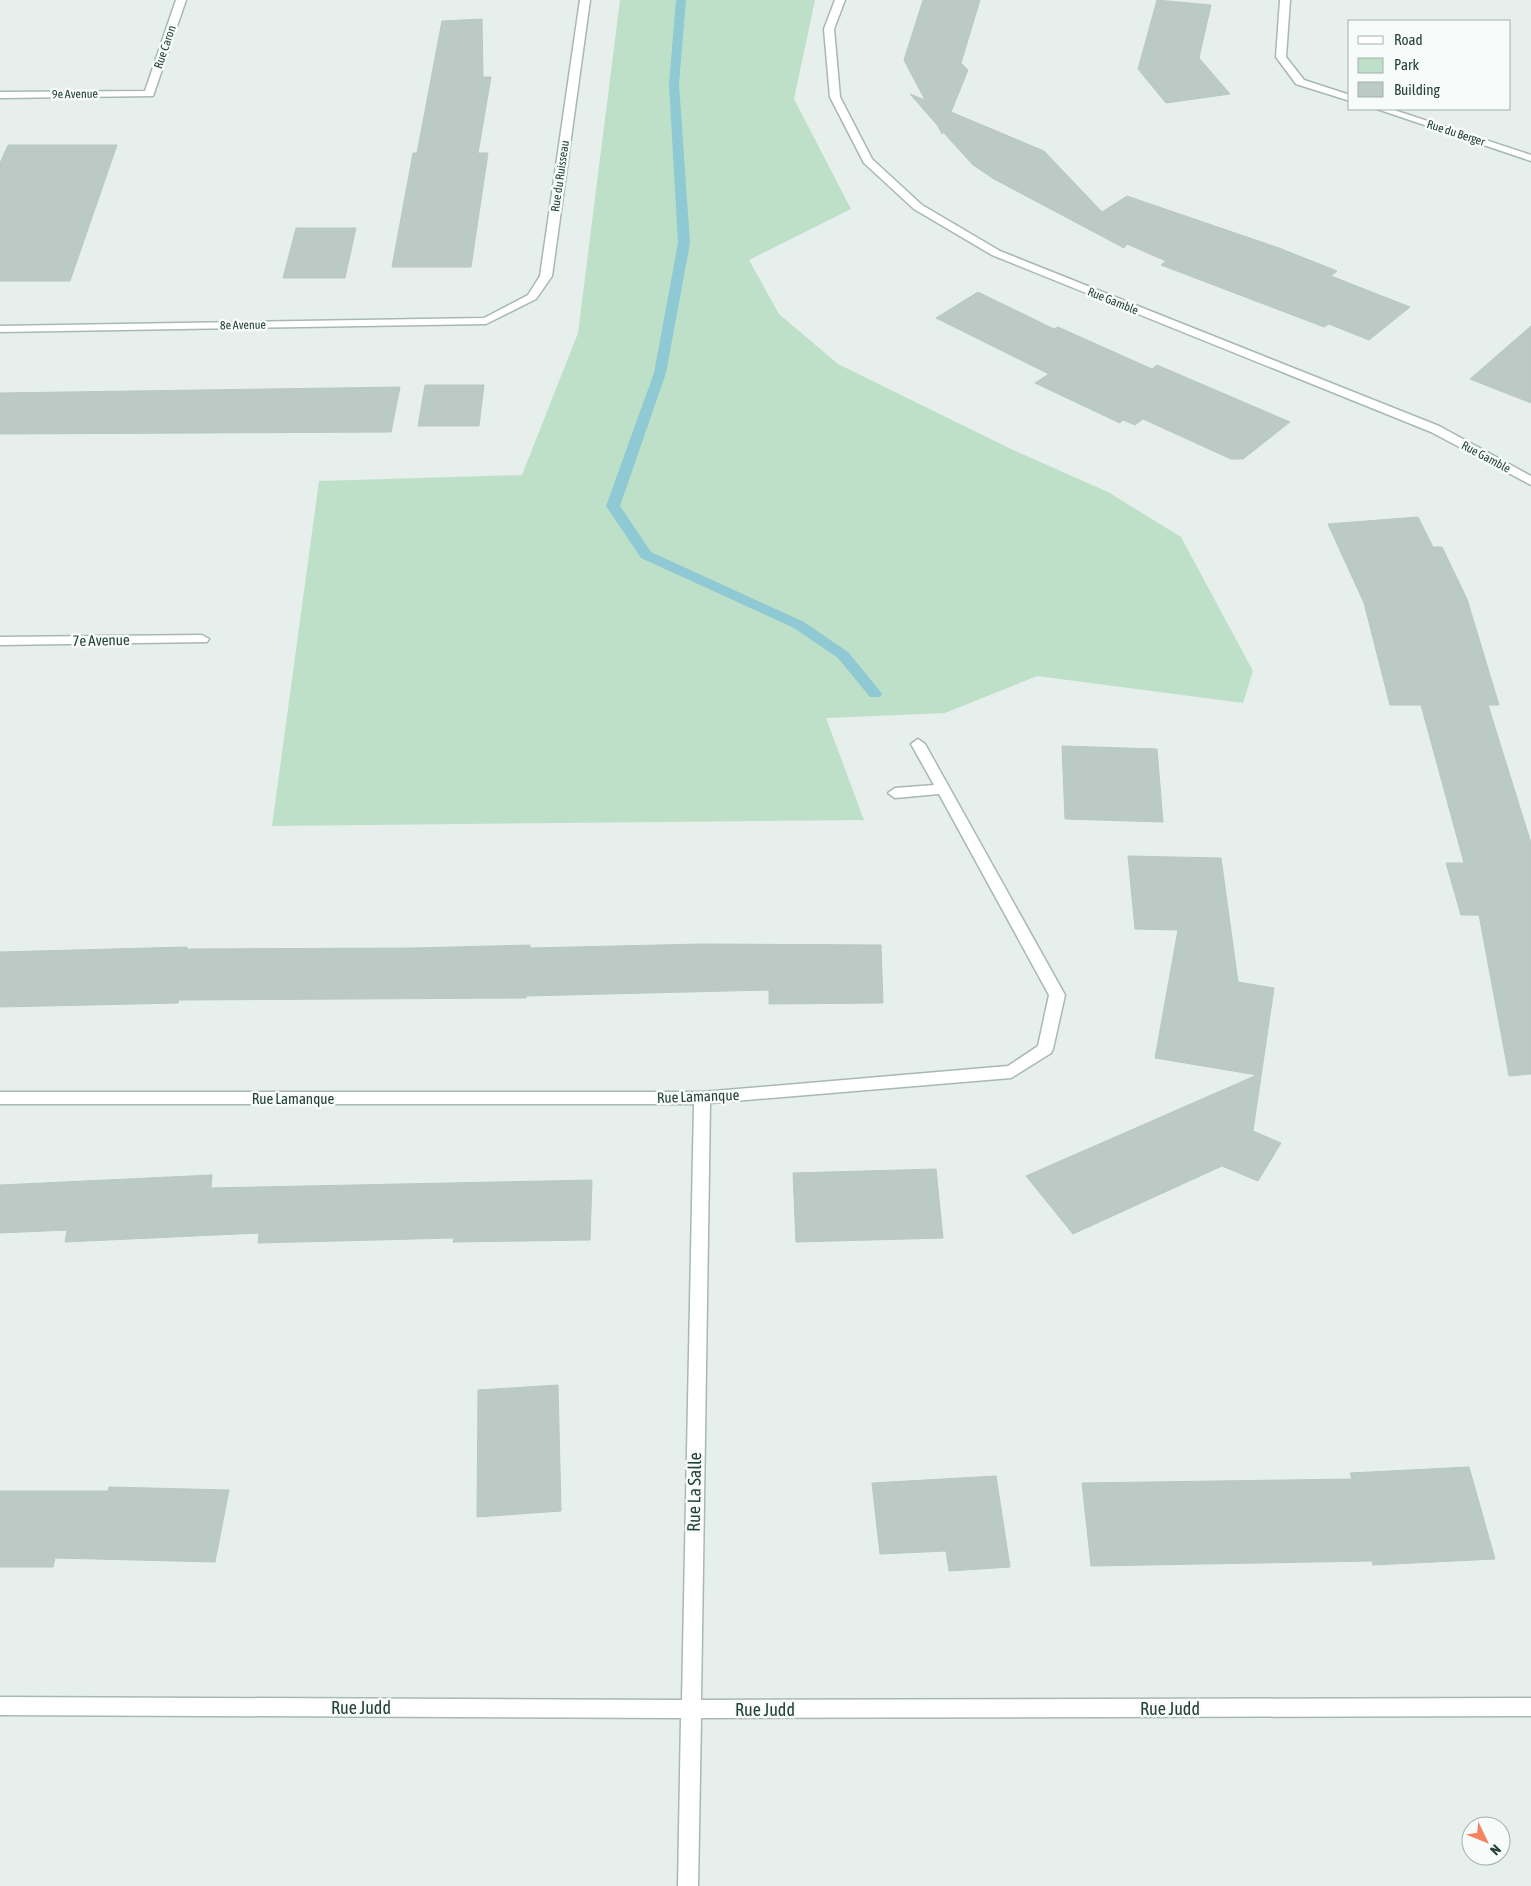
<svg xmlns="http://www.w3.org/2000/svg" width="1531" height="1886" font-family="'Asap Condensed',sans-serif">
  <rect width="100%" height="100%" fill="#e6efeb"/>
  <polygon fill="#bfe0c8" points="620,0 815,0 794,99 851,209 749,260 779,314 838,364 1011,449 1108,492 1181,537 1253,671 1243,703 1037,676 945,713 826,718 864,820 272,826 319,481 522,475 578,333"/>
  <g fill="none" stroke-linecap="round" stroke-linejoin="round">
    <polygon fill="#8ec9d4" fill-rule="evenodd" points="676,0 686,0 679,84 690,243 666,373 620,506 651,552 804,622 848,652 880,691 882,694 880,697 870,697 838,658 794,628 641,558 606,506 654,373 678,243 669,84"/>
  </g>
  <g fill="#bbcac4" stroke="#b8c9c2">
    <polygon points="923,0 980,0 961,63 968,70 951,112 1044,151 1102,212 1127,196 1279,248 1337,271 1331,276 1410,307 1369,340 1329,324 1324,327 1161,265 1166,261 1127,244 1124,248 994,179 973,165 943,132 942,134 938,126 910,94 925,100 904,60"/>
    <polygon points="1157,0 1211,5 1199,58 1230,94 1166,103 1138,69"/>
    <polygon points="482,19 483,77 491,77 478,153 488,153 471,267 392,267 413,153 417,153 442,21"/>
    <polygon points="8,145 117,145 70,281 0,281 0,163"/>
    <polygon points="296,228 356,228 345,278 283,278"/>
    <polygon points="978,292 1054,329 1058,327 1152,369 1157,365 1290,422 1243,459 1231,459 1143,419 1135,425 1123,420 1120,423 1035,383 1049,374 936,318"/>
    <polygon points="1531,326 1531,403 1470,379"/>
    <polygon points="425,385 484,385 479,426 418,426"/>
    <polygon points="400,387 391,432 0,434 0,393"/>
    <polygon points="1418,517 1433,547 1442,547 1467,599 1499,705 1488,705 1531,843 1531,1074 1509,1076 1479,915 1461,915 1446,863 1464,863 1421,705 1390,705 1364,603 1328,524"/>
    <polygon points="1062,746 1157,749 1163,822 1065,819"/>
    <polygon points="1128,856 1221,858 1238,982 1274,988 1253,1131 1281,1143 1258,1181 1222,1166 1073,1234 1026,1176 1257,1075 1155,1058 1178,930 1135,929"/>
    <polygon points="701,944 881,945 883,1003 769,1004 769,990 526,996 526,998 179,1000 178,1003 0,1007 0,952 187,947 187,949 414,948 530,945 530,948"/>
    <polygon points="936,1169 943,1238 796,1242 793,1173"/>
    <polygon points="212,1175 211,1188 592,1180 590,1240 453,1242 454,1238 258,1243 259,1233 65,1242 67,1230 0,1233 0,1185"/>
    <polygon points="558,1385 561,1511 477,1517 478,1390"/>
    <polygon points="1469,1467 1495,1559 1373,1565 1372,1561 1091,1566 1082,1483 1352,1479 1350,1473"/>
    <polygon points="996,1476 1010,1567 949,1571 946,1551 880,1554 872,1483"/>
    <polygon points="109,1487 229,1490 215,1562 55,1558 53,1567 0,1567 0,1491 108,1491"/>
  </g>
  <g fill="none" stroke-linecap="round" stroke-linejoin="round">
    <defs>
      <g id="minor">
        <polygon points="176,0 186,0 153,96 0,98 0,92 145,91"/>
        <polygon points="580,0 590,0 552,276 536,299 486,324 0,332 0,326 484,318 528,295 540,276"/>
        <polygon points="835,0 845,0 834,29 840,97 872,159 922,205 1000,251 1439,426 1531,476 1531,485 1431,432 992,255 914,209 864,163 830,97 824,29"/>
        <polygon points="1280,0 1290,0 1286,57 1304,80 1350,95 1350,101 1296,84 1276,57"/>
        <polygon points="1377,109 1391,109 1531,155 1531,161"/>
        <polygon points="202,635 209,639 207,642 0,645 0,637"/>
        <polygon points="918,739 925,744 1065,995 1053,1049 1051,1053 1011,1078 710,1103 701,1700 1531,1698 1531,1716 701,1718 698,1886 678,1886 681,1718 0,1715 0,1697 682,1700 694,1104 0,1104 0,1092 702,1092 1008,1066 1038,1046 1049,995 939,794 895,798 888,793 895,788 934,785 911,744"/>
      </g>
    </defs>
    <use href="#minor" stroke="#a8b8b2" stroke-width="3"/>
    <use href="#minor" fill="#fff" fill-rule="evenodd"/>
  </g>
  <g text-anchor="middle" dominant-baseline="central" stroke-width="5" stroke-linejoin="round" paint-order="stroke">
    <g font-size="12" fill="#24423a" stroke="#f7fbf9">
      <text transform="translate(165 47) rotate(-71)">Rue Caron</text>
      <text transform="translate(75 94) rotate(-1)">9e Avenue</text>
      <text transform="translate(1456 133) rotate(18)">Rue du Berger</text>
      <text transform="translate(560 176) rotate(-82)">Rue du Ruisseau</text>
      <text transform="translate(1113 301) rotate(22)">Rue Gamble</text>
      <text transform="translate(243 325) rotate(-1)">8e Avenue</text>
      <text transform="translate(1486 457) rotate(28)">Rue Gamble</text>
    </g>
    <g font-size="15" fill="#24423a" stroke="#f7fbf9">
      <text transform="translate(101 640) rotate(-1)">7e Avenue</text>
      <text transform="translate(698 1096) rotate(-2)">Rue Lamanque</text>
      <text x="293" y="1098">Rue Lamanque</text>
    </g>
    <g font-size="18" fill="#24423a" stroke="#f7fbf9">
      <text transform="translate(694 1492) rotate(-89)">Rue La Salle</text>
      <text x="361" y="1707">Rue Judd</text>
      <text x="1170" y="1708">Rue Judd</text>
      <text x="765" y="1709">Rue Judd</text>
    </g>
  </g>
  <rect x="1348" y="20" width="162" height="90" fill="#f7fbf9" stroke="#a3b1ad"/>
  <rect x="1358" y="36" width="25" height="8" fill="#ffffff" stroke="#a3b1ad"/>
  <text x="1394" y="45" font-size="15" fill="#24423a">Road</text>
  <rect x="1358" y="58" width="25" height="15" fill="#bfe0c8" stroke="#a3b1ad"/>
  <text x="1394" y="70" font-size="15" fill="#24423a">Park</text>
  <rect x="1358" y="82" width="25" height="15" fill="#bbcac4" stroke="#a3b1ad"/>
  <text x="1394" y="95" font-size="15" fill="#24423a">Building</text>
  <g transform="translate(1486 1841) rotate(133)"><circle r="24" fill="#f7fbf9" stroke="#a3b1ad"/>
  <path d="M0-4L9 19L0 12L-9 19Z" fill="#f4845f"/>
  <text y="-8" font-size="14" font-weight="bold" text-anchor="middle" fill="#24423a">N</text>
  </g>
</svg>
